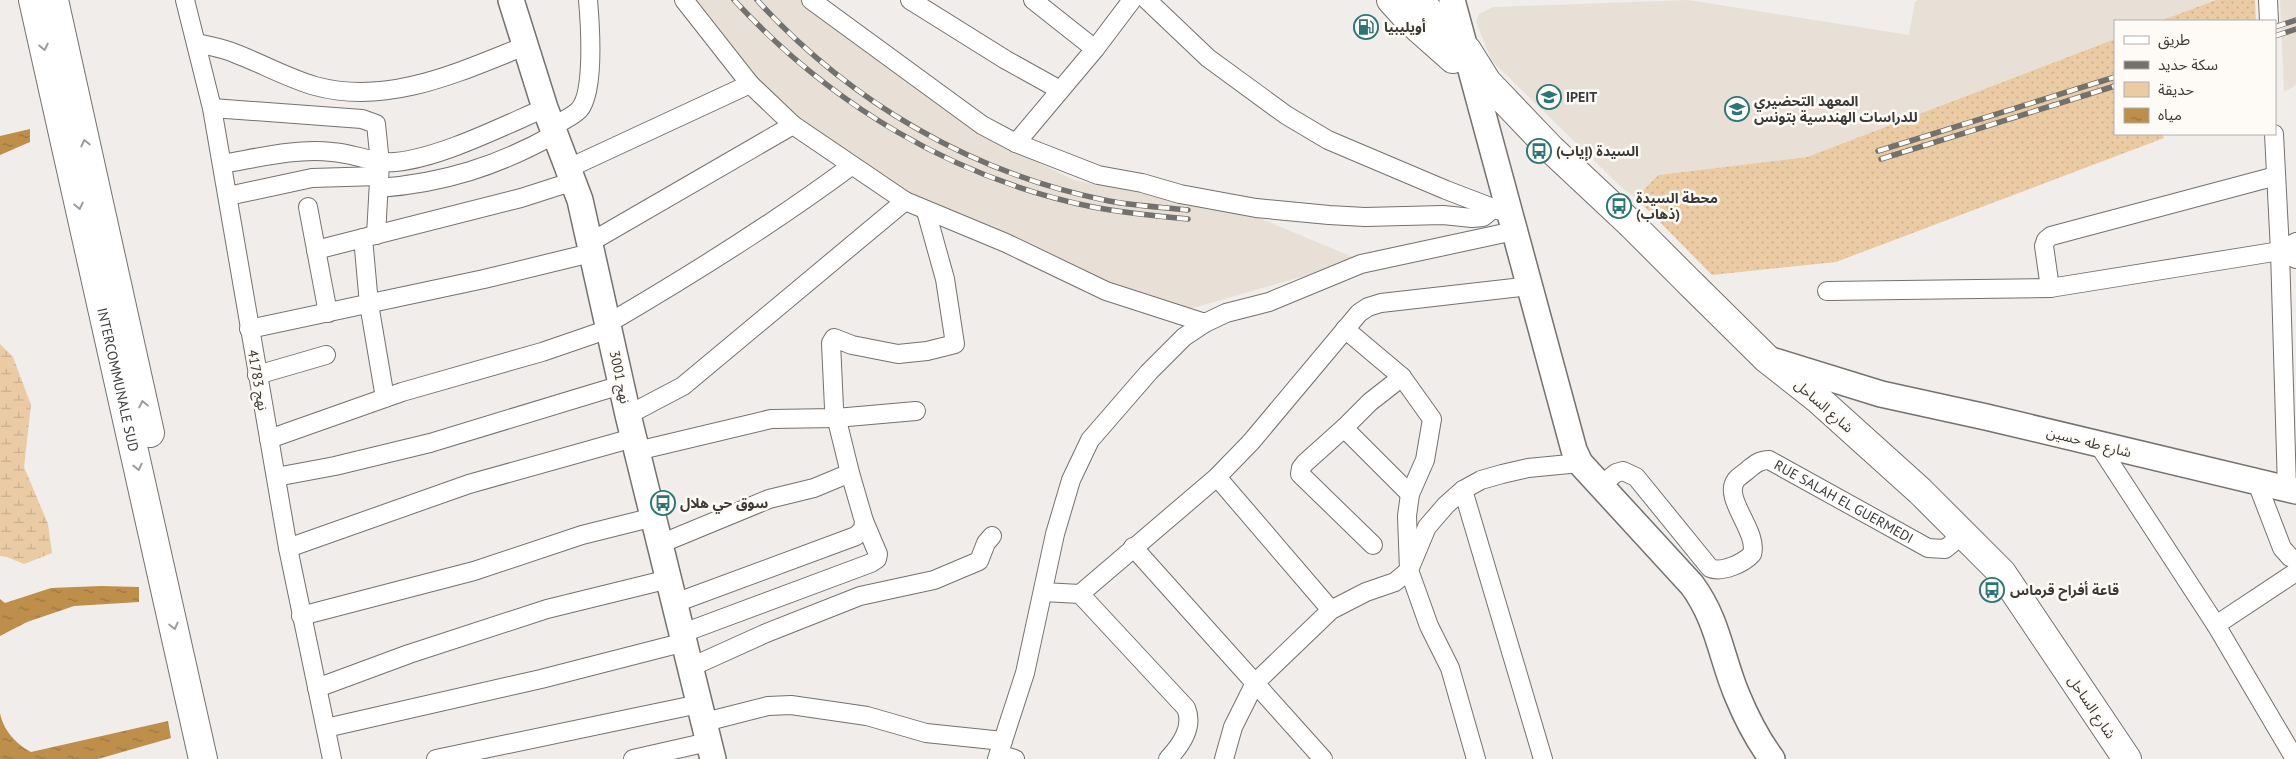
<svg xmlns="http://www.w3.org/2000/svg" width="2296" height="759" font-family="'PT Sans','Noto Sans Arabic',sans-serif">
  <defs>
    <pattern id="green-dots" width="8" height="8" patternUnits="userSpaceOnUse" patternTransform="scale(1.25)"><rect width="8" height="8" fill="#ebcba3"/><path d="M2 2h.1M6 6h.1" fill="none" stroke="#caaf8d" stroke-width="1.8" stroke-linecap="round"/></pattern>
    <pattern id="wetland-marsh" width="20" height="14" patternUnits="userSpaceOnUse" patternTransform="scale(1.25)"><rect width="20" height="14" fill="#ebcba3"/><path d="M1 5h8M5 5V1M11 12h8M15 12V8" fill="none" stroke="#caaf8d"/></pattern>
    <pattern id="water-ripples" width="26" height="14" patternUnits="userSpaceOnUse" patternTransform="scale(1.25)"><rect width="26" height="14" fill="#be8e4b"/><path d="M2 4q2-2 4 0t4 0M15 11q2-2 4 0t4 0" fill="none" stroke="#9c753f"/></pattern>
  </defs>
  <rect width="100%" height="100%" fill="#f0edea"/>
  <g fill="#e8e0d7">
    <polygon points="690,0 802,0 849,40 988,138 1074,180 1257,217 1360,260 1179,312 908,196 800,122 752,77"/>
    <polygon points="1688,0 1909,35 1915,2 1918,0 2216,0 2160,21 2115,21 2115,39 1807,157 1658,175 1636,198 1621,187 1492,61 1476,22 1479,14 1493,7"/>
    <polygon points="2280,0 2296,0 2296,83 2295,86 2284,92"/>
  </g>
  <g fill="url(#green-dots)">
    <polygon points="2216,0 2255,0 2256,21 2160,21"/>
    <polygon points="2115,39 2115,134 2162,134 2164,138 1836,262 1712,275 1636,198 1658,175 1807,157"/>
  </g>
  <polygon fill="url(#wetland-marsh)" points="0,344 13,357 31,405 24,467 48,524 52,553 24,564 7,557 0,556"/>
  <g fill="url(#water-ripples)">
    <polygon points="30,129 30,142 0,155 0,136"/>
    <polygon points="101,586 139,587 139,602 74,606 27,622 0,636 0,599 5,603 51,588"/>
    <path d="M0,713C3,730 17,745 31,752L168,721L171,738L98,759H0Z"/>
  </g>
  <g fill="none" stroke-linecap="round" stroke-linejoin="round">
    <defs>
      <g id="street">
        <polyline points="185,0 212,108 288,548 332,759"/>
        <polyline points="684,0 750,84 793,125 905,201 1006,243 1106,291 1205,323"/>
        <polyline points="811,0 982,125 1016,143 1098,175 1142,183 1180,194 1256,208 1329,215 1365,217 1443,215 1472,218 1483,217 1494,208"/>
        <polyline points="910,0 1006,60 1060,90"/>
        <polyline points="1033,0 1095,49"/>
        <polyline points="1147,0 1208,58 1286,115 1328,140 1446,190 1501,211"/>
        <polyline points="2268,0 2269,21"/>
        <path d="M197,43C209,46 222,48 234,53C261,63 287,78 315,86C388,106 459,72 525,46"/>
        <polyline points="212,108 362,119 376,124 380,163 376,235"/>
        <path d="M553,127C561,121 572,117 579,110C595,93 590,23 588,0"/>
        <polyline points="2274,134 2280,251 2287,489"/>
        <polyline points="1016,143 1095,49 1132,0"/>
        <path d="M222,164C258,158 295,148 332,152C353,153 374,164 395,162C440,158 503,126 545,108"/>
        <polyline points="569,168 750,84"/>
        <path d="M379,188C444,183 498,166 555,134"/>
        <polyline points="228,196 312,178 379,176"/>
        <polyline points="308,207 328,313"/>
        <polyline points="363,238 369,304 385,398"/>
        <polyline points="589,243 793,125"/>
        <polyline points="316,250 521,198 574,181"/>
        <polyline points="2280,251 2296,259"/>
        <polyline points="2050,288 2044,246 2046,240 2051,236 2276,176"/>
        <polyline points="1827,291 2050,288 2280,251 2296,242"/>
        <path d="M607,324C691,275 773,224 851,166"/>
        <polyline points="249,329 484,279 591,253"/>
        <polyline points="1345,329 1402,377 1432,419 1425,460 1410,494 1407,516 1409,570 1429,626 1450,668 1476,759"/>
        <polyline points="257,375 326,355"/>
        <polyline points="1402,377 1370,402 1344,428 1410,494"/>
        <polyline points="628,415 683,386 905,201"/>
        <polyline points="1344,428 1305,463 1301,468 1300,474 1373,545"/>
        <polyline points="269,439 402,392 542,352 609,329"/>
        <polyline points="2098,444 2216,625 2295,759"/>
        <polyline points="637,451 771,419 836,418 916,411"/>
        <polyline points="276,477 335,466 430,443 621,385"/>
        <polyline points="1217,477 1331,610"/>
        <polyline points="2257,483 2282,548 2290,557 2296,560"/>
        <path id="s1" d="M1601,485L1616,473L1623,471L1636,477L1710,568C1722,573 1744,563 1752,554C1759,532 1722,498 1736,480C1739,476 1745,473 1749,469C1755,464 1760,460 1769,460L1928,548L1945,549L1965,533"/>
        <polyline points="1463,490 1543,759"/>
        <polyline points="660,544 769,499 814,488 850,473"/>
        <polyline points="1133,547 1323,759"/>
        <polyline points="288,548 469,484 633,438"/>
        <path d="M1043,592L1080,594L1186,708C1194,727 1181,745 1168,759"/>
        <polyline points="1080,594 1217,477 1251,442 1359,313 1368,307 1381,303 1530,286"/>
        <polyline points="675,603 856,536 863,529 864,521 850,473 834,408 831,343 834,338 852,345 898,354 927,351 955,344 945,279 926,211"/>
        <polyline points="301,616 474,571 582,535 654,517"/>
        <polyline points="2216,625 2296,572"/>
        <polyline points="683,633 871,563 877,559 878,554 864,521"/>
        <polyline points="691,667 764,634 860,596 934,580 979,561 986,543 992,536"/>
        <polyline points="317,688 409,654 547,609 669,579"/>
        <polyline points="705,722 768,706 791,705 867,716 926,733 1003,741"/>
        <polyline points="326,728 541,679 685,642"/>
        <polyline points="999,754 1015,759"/>
        <polyline points="436,759 699,704"/>
        <polyline points="633,759 708,742"/>
        <polyline points="997,759 1025,673 1055,534 1071,480 1090,440 1149,372 1184,337 1205,323 1226,313 1269,302 1361,264 1514,231"/>
        <polyline points="1224,759 1233,727 1255,683 1331,610 1366,592 1395,582 1409,570 1427,527 1446,505 1463,490 1481,480 1502,474 1528,468 1580,463"/>
      </g>
      <g id="secondary">
        <polyline points="511,0 545,108 580,200 628,415 713,759"/>
        <path d="M1452,0L1574,450L1580,463L1692,585C1718,620 1721,657 1737,695C1746,717 1758,740 1772,759"/>
        <polyline points="1771,360 1881,394 1986,417 2296,491"/>
      </g>
      <g id="primary">
        <polyline points="1391,0 1409,20 1453,59"/>
        <polyline points="1418,0 1467,50 1487,82 1551,149 1630,223"/>
        <polyline points="1690,283 1767,359 1819,400 1920,491 2002,573 2127,759"/>
      </g>
      <g id="highway">
        <path id="s2" d="M33,0L203,759"/>
        <polyline points="54,0 150,433"/>
      </g>
    </defs>
    <use href="#street" stroke="#74716e" stroke-width="20"/>
    <use href="#secondary" stroke="#74716e" stroke-width="28"/>
    <use href="#primary" stroke="#74716e" stroke-width="30"/>
    <use href="#highway" stroke="#74716e" stroke-width="30"/>
    <use href="#street" stroke="#fff" stroke-width="18"/>
    <use href="#secondary" stroke="#fff" stroke-width="25"/>
    <use href="#primary" stroke="#fff" stroke-width="28"/>
    <use href="#highway" stroke="#fff" stroke-width="28"/>
    <defs>
      <g id="rail">
        <path d="M734,0C830,104 954,179 1093,207C1124,213 1156,216 1188,219"/>
        <path d="M757,0C850,102 973,174 1109,201C1135,206 1162,207 1188,210"/>
        <polyline points="2275,27 2296,20"/>
        <polyline points="2275,36 2296,29"/>
        <polyline points="1878,151 2115,77"/>
        <polyline points="1881,159 2115,86"/>
      </g>
    </defs>
    <use href="#rail" stroke="#72716e" stroke-width="5.5"/>
    <use href="#rail" stroke="#fefbf7" stroke-width="4" stroke-dasharray="11" stroke-linecap="butt"/>
    <defs>
      <polyline id="primary-bridge" points="1630,223 1690,283"/>
    </defs>
    <use href="#primary-bridge" stroke="#74716e" stroke-width="30" stroke-linecap="butt"/>
    <use href="#primary-bridge" stroke="#fff" stroke-width="28"/>
  </g>
  <defs><path id="oneway-chevron" d="M-2-3.5L2.5 0L-2 3.5" fill="none" stroke-width="1.6" stroke-linecap="round" stroke-linejoin="round" transform="scale(1.25)"/></defs>
  <g stroke="#9d9c9c">
    <use href="#oneway-chevron" transform="translate(44 47) rotate(78)"/>
    <use href="#oneway-chevron" transform="translate(85 143) rotate(-103)"/>
    <use href="#oneway-chevron" transform="translate(79 206) rotate(78)"/>
    <use href="#oneway-chevron" transform="translate(143 404) rotate(-102)"/>
    <use href="#oneway-chevron" transform="translate(138 467) rotate(77)"/>
    <use href="#oneway-chevron" transform="translate(174 626) rotate(77)"/>
  </g>
  <defs>
    <symbol id="fuel-ring" viewBox="-11 -11 22 22"><circle r="9.5" fill="#fefbf7" stroke="#2b7576" stroke-width="1.5"/><path d="M-5.5-6h7V0h2V4h1.3V-2.5L3-4.5l.8-.8L6-3V5H2.5V1h-1V6h-7ZM-4.2-4.7v3.2H.2V-4.7Z" fill="#2b7576"/></symbol>
    <symbol id="university-ring" viewBox="-11 -11 22 22"><circle r="9.5" fill="#fefbf7" stroke="#2b7576" stroke-width="1.5"/><path d="M0-5L7-2L0 1L-7-2ZM-4 1L0 2.5L4 1V4Q0 6-4 4Z" fill="#2b7576"/></symbol>
    <symbol id="bus-ring" viewBox="-11 -11 22 22"><circle r="9.5" fill="#fefbf7" stroke="#2b7576" stroke-width="1.5"/><path d="M-5-6H5V4H4V6H2V4H-2V6H-4V4H-5ZM-3.5-4V0h7V-4ZM-3.5 1.2v1.5H-2V1.2ZM2 1.2v1.5H3.5V1.2Z" fill="#2b7576"/></symbol>
  </defs>
  <g fill-rule="evenodd">
    <use href="#fuel-ring" x="1352" y="13" width="28" height="28"/>
    <use href="#university-ring" x="1535" y="83" width="28" height="28"/>
    <use href="#university-ring" x="1723" y="95" width="28" height="28"/>
    <use href="#bus-ring" x="1525" y="137" width="28" height="28"/>
    <use href="#bus-ring" x="1605" y="192" width="28" height="28"/>
    <use href="#bus-ring" x="649" y="489" width="28" height="28"/>
    <use href="#bus-ring" x="1978" y="576" width="28" height="28"/>
  </g>
  <g text-anchor="middle" dominant-baseline="central" stroke-width="5" stroke-linejoin="round" paint-order="stroke">
    <g font-size="14" font-weight="bold" fill="#3b3a38" stroke="#fefbf7" text-anchor="start">
      <text x="1384" y="27">أويليبيا</text>
      <text x="1566" y="97">IPEIT</text>
      <text x="1754" y="101">المعهد التحضيري<tspan x="1754" dy="16">للدراسات الهندسية بتونس</tspan></text>
      <text x="1556" y="151">السيدة (إياب)</text>
      <text x="1636" y="198">محطة السيدة<tspan x="1636" dy="16">(ذهاب)</tspan></text>
      <text x="680" y="503">سوق حي هلال</text>
      <text x="2010" y="590">قاعة أفراح قرماس</text>
    </g>
    <g font-size="14" fill="#3b3a38" stroke="#fefbf7">
      <text transform="translate(620 377) rotate(78)">نهج 3001</text>
      <text stroke="none"><textPath href="#s2" startOffset="389">INTERCOMMUNALE SUD</textPath></text>
      <text transform="translate(258 380) rotate(80)">نهج 41783</text>
      <text transform="translate(1824 406) rotate(41)">شارع الساحل</text>
      <text transform="translate(2089 442) rotate(14)">شارع طه حسين</text>
      <text stroke="none"><textPath href="#s1" startOffset="408">RUE SALAH EL GUERMEDI</textPath></text>
      <text transform="translate(2092 707) rotate(56)">شارع الساحل</text>
    </g>
  </g>
  <rect x="2114" y="20" width="162" height="115" fill="#fefbf7" stroke="#b0aeab"/>
  <rect x="2124" y="36" width="25" height="8" fill="#ffffff" stroke="#b0aeab"/>
  <text x="2158" y="45" font-size="15" fill="#3b3a38">طريق</text>
  <rect x="2124" y="61" width="25" height="8" fill="#72716e" stroke="#b0aeab"/>
  <text x="2158" y="70" font-size="15" fill="#3b3a38">سكة حديد</text>
  <rect x="2124" y="82" width="25" height="15" fill="#ebcba3" stroke="#b0aeab"/>
  <text x="2158" y="95" font-size="15" fill="#3b3a38">حديقة</text>
  <rect x="2124" y="108" width="25" height="15" fill="url(#water-ripples)" stroke="#b0aeab"/>
  <text x="2158" y="120" font-size="15" fill="#3b3a38">مياه</text>
</svg>
